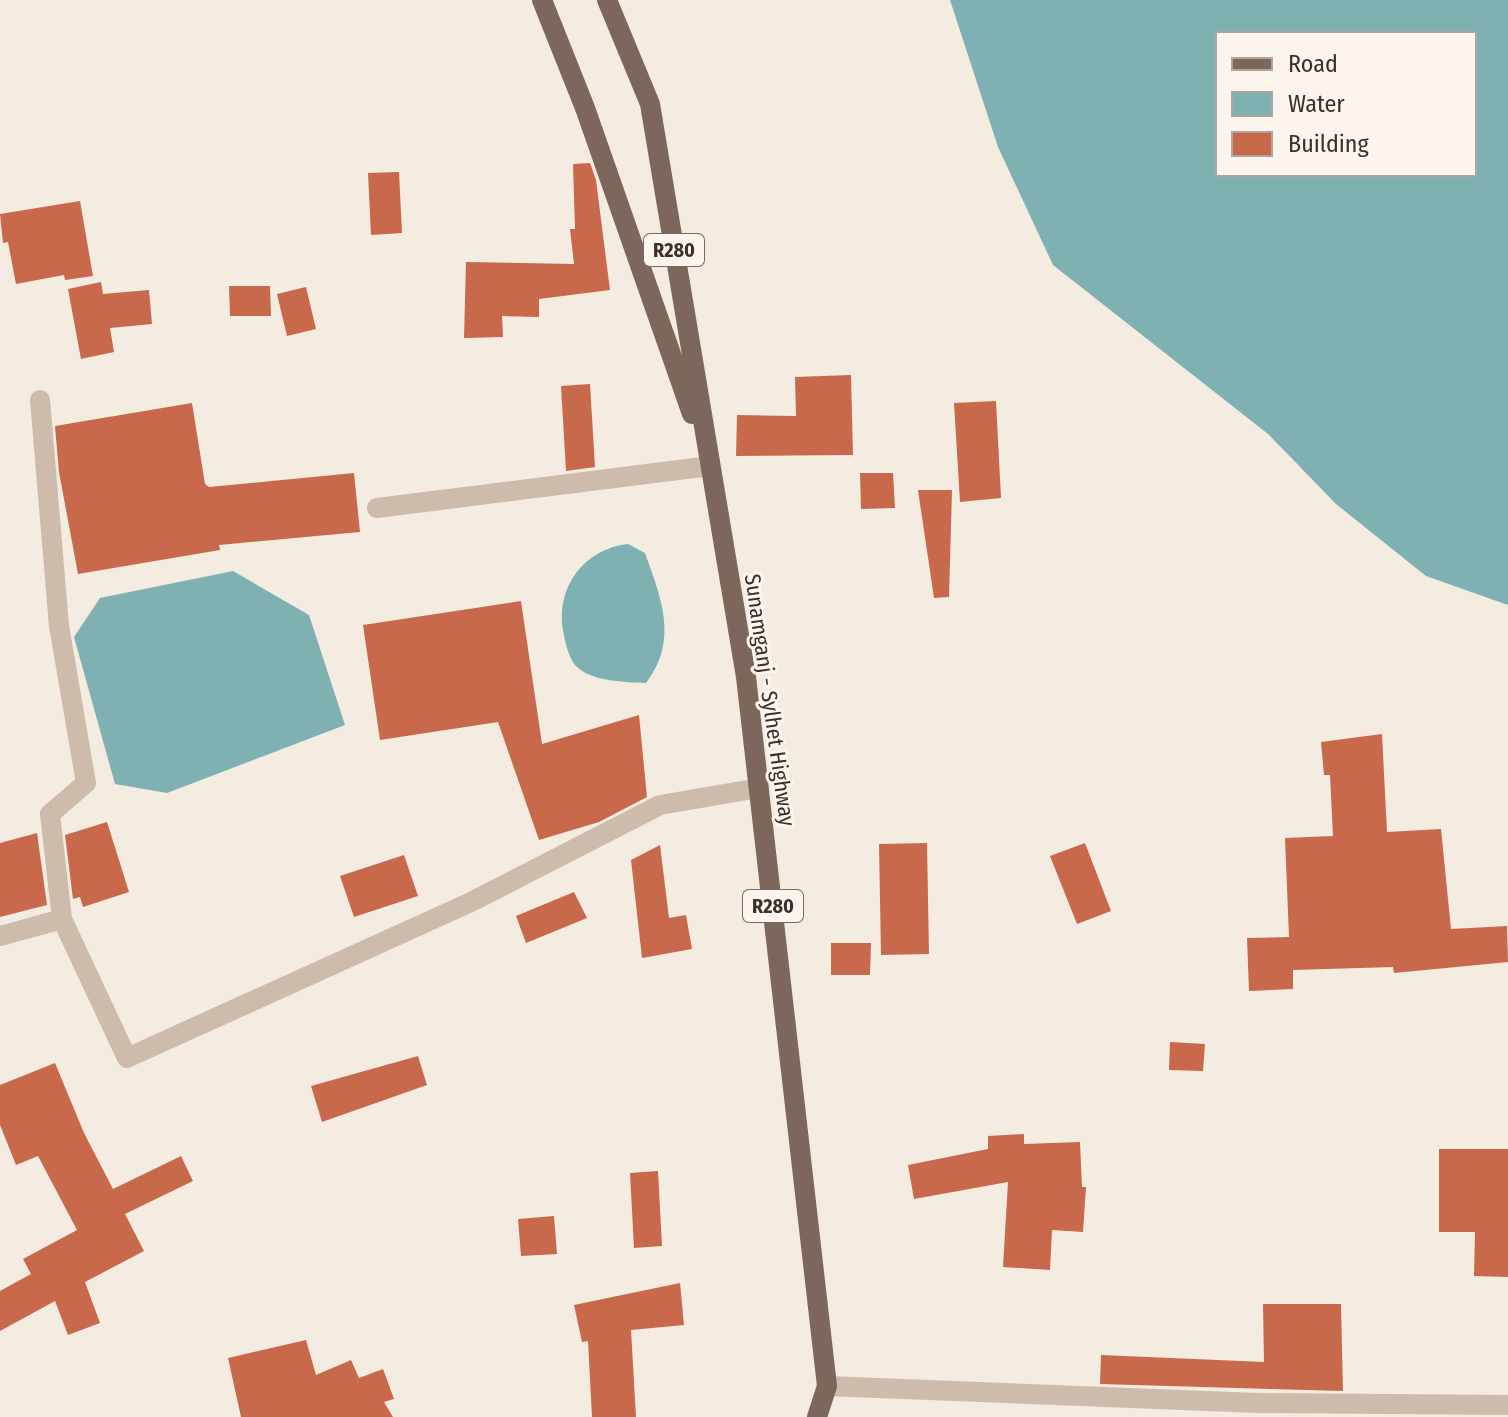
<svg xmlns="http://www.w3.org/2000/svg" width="1508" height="1417" font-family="'Fira Sans Condensed',sans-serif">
  <rect width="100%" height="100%" fill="#f4ebe1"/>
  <g fill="#7fb0b2" fill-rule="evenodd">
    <path d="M950,0H1508V605L1426,576L1336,504L1268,434L1053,265L998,147ZM1474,34V174H1218V34Z"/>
    <path d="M628,544L645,553C661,598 679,640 646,683C626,682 590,682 575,665C568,656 565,641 563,630C556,587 584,549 628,544Z"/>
    <polygon points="233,571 309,615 345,725 167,793 115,784 74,637 100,598"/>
  </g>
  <g fill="#c8694b">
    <polygon points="590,163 596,180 610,290 539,299 539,317 502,316 503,337 464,338 466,262 574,264 570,229 575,229 573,164"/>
    <polygon points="399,172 402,233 371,235 368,173"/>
    <polygon points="80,201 93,276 65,280 64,275 16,284 8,242 3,243 0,214"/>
    <polygon points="101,282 103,294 149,290 152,324 110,328 114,352 81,359 68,289"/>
    <polygon points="229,286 270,286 271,316 230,316"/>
    <polygon points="306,287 316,329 287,336 277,294"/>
    <polygon points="851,375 853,455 736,456 737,415 796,416 795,377"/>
    <polygon points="590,384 595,467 566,471 561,386"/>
    <polygon points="996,401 1001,498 960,502 954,403"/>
    <polygon points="192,403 205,484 209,487 354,473 360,532 219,545 220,550 78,574 59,472 55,426"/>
    <polygon points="860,473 893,473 895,508 861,509"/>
    <polygon points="918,490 952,490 949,597 934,598"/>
    <polygon points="521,601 542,744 639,715 647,797 599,822 539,840 498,722 380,740 363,625"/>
    <polygon points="1382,734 1387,832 1441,829 1451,929 1507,926 1508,962 1394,973 1393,967 1293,970 1293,989 1249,991 1247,938 1289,937 1285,838 1333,836 1330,775 1324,775 1321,742"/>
    <polygon points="107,822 129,892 83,907 80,897 73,899 65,835"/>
    <polygon points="37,833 47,905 0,917 0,843"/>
    <polygon points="927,843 929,954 881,955 879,844"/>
    <polygon points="1085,843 1111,911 1077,924 1050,856"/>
    <polygon points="660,845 669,918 686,915 692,949 642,958 631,860"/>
    <polygon points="404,855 418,896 354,917 340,876"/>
    <polygon points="574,892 587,918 526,943 516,916"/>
    <polygon points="831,943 871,943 870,975 831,975"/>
    <polygon points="1170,1042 1205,1044 1203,1071 1169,1070"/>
    <polygon points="418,1056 427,1085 322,1122 311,1086"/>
    <polygon points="55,1063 84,1133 113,1189 181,1156 193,1181 125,1214 144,1251 85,1282 100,1323 68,1335 55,1301 0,1331 0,1291 31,1274 23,1259 77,1230 38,1156 16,1165 0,1125 0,1085"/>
    <polygon points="1024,1134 1024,1144 1080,1142 1082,1187 1086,1187 1083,1232 1052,1230 1050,1270 1003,1267 1008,1182 914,1199 908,1165 988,1149 988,1136"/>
    <polygon points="1439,1149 1508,1149 1508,1277 1474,1276 1475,1232 1439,1232"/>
    <polygon points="658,1171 662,1246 634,1248 630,1173"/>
    <polygon points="554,1216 557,1254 521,1256 518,1219"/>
    <polygon points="680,1283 684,1325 631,1330 636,1417 592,1417 588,1341 582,1342 574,1305"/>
    <polygon points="1263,1304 1341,1304 1343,1391 1100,1384 1101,1355 1264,1362"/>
    <polygon points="306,1340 316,1375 351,1360 359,1378 383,1369 394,1399 384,1402 393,1417 241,1417 228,1358"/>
  </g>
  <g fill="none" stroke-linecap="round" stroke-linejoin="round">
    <g stroke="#cdbbac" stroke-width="20">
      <polyline points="40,400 59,626 86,783 50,814 62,919"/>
      <polyline points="377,508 710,466"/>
      <polyline points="0,936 62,919 127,1058 471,902 660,805 759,788"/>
      <polyline points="827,1386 1258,1403 1508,1405"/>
    </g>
    <g stroke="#7d675c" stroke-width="20">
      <polyline points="542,0 585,108 692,414"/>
      <polyline points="607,0 650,104 746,677 827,1386 817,1417"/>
    </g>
  </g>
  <g text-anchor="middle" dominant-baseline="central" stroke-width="6" stroke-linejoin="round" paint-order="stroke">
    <g fill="#fbf5ee" stroke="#756b66" stroke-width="2">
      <rect x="644" y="234" width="60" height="32" rx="6"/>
      <rect x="743" y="890" width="60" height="32" rx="6"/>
    </g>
    <g font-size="20" font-weight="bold" fill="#3b302b">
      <text x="674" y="250">R280</text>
      <text x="773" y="906">R280</text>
    </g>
    <g font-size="22" fill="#3b302b" stroke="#fbf5ee">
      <text transform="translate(770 700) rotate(82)">Sunamganj - Sylhet Highway</text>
    </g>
  </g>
  <rect x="1216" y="32" width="260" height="144" fill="#fbf5ee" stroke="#aea6a0" stroke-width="2"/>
  <rect x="1232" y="58" width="40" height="12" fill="#7d675c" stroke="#aea6a0" stroke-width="2"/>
  <text x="1288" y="72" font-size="24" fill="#3b302b">Road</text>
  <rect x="1232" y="92" width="40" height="24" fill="#7fb0b2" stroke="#aea6a0" stroke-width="2"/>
  <text x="1288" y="112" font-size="24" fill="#3b302b">Water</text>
  <rect x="1232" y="132" width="40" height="24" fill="#c8694b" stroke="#aea6a0" stroke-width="2"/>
  <text x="1288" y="152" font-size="24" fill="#3b302b">Building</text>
</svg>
